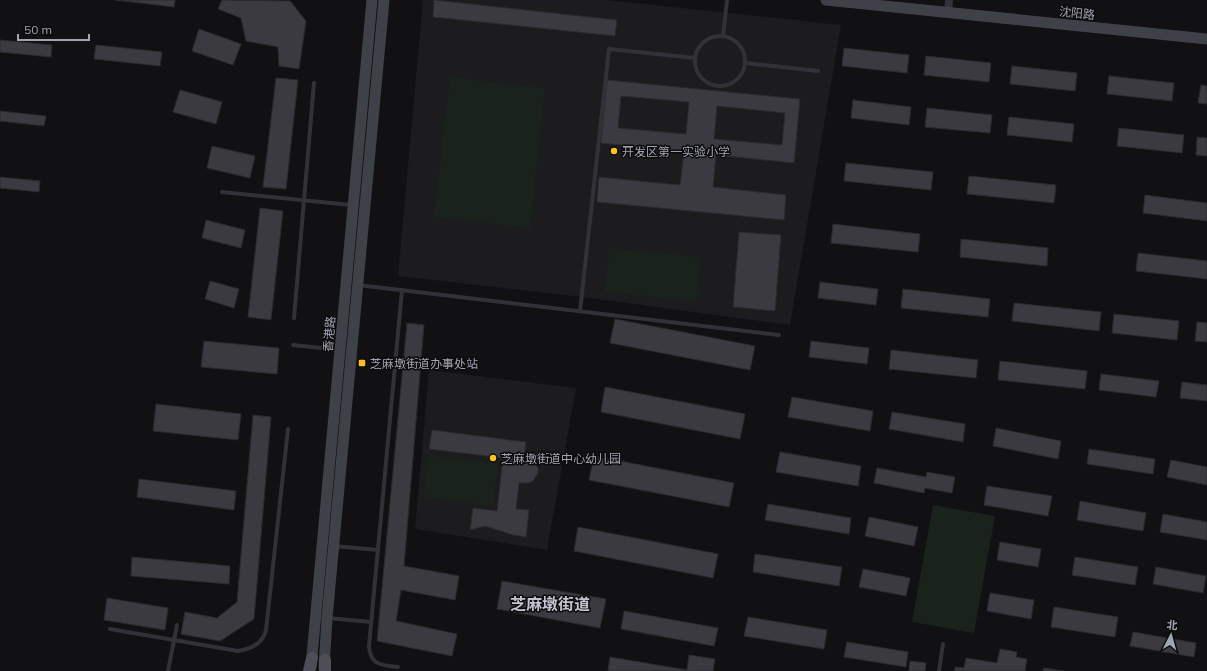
<svg xmlns="http://www.w3.org/2000/svg" width="1207" height="671" font-family="Mulish,'Noto Sans SC',sans-serif">
  <rect width="100%" height="100%" fill="#111012"/>
  <g fill="#1c1c1f">
    <polygon points="423,0 606,0 841,25 790,325 582,297 398,276"/>
    <polygon points="429,370 576,388 547,550 415,529"/>
  </g>
  <g fill="#1a221c">
    <polygon points="450,77 545,88 530,228 434,217"/>
    <polygon points="609,248 701,257 696,302 605,292"/>
    <polygon points="429,455 498,464 493,506 423,497"/>
    <polygon points="933,505 995,516 974,633 912,622"/>
  </g>
  <g fill="#3a3a40" stroke="#2b2a2e" fill-rule="evenodd">
    <polygon points="115,0 175,0 174,7"/>
    <polygon points="222,0 290,1 306,21 299,69 279,66 278,47 246,41 241,18 218,9"/>
    <polygon points="434,0 617,20 615,36 433,17"/>
    <polygon points="199,29 241,44 233,65 192,51"/>
    <polygon points="0,40 52,45 51,57 0,52"/>
    <polygon points="96,45 162,52 160,66 94,59"/>
    <polygon points="844,48 909,55 907,73 842,66"/>
    <polygon points="926,56 991,63 989,82 924,75"/>
    <polygon points="1012,66 1077,73 1075,91 1010,84"/>
    <polygon points="1109,76 1174,83 1172,101 1107,94"/>
    <polygon points="276,78 298,80 286,189 263,187"/>
    <path d="M607,80L800,99L794,163L716,155L713,187L786,195L784,220L597,202L599,177L680,185L684,151L601,143ZM621,96L689,102L686,134L618,128ZM717,106L785,113L782,145L714,139Z"/>
    <polygon points="1201,85 1207,86 1207,104 1198,103"/>
    <polygon points="180,90 222,102 216,124 173,112"/>
    <polygon points="853,100 911,107 909,125 851,118"/>
    <polygon points="927,108 992,115 990,133 925,127"/>
    <polygon points="0,111 46,116 44,126 0,121"/>
    <polygon points="1009,117 1074,124 1072,142 1007,135"/>
    <polygon points="1119,128 1184,135 1182,153 1117,146"/>
    <polygon points="1197,137 1207,138 1207,156 1196,155"/>
    <polygon points="212,146 255,156 250,178 207,168"/>
    <polygon points="846,163 933,172 931,190 844,181"/>
    <polygon points="969,176 1056,185 1054,203 967,194"/>
    <polygon points="0,177 40,181 39,192 0,188"/>
    <polygon points="1145,195 1207,203 1207,221 1143,213"/>
    <polygon points="260,208 283,211 271,320 248,317"/>
    <polygon points="206,220 245,230 241,248 202,238"/>
    <polygon points="833,224 920,234 918,252 831,243"/>
    <polygon points="739,232 781,235 775,311 733,307"/>
    <polygon points="961,239 1048,248 1047,266 960,257"/>
    <polygon points="1138,253 1207,261 1207,279 1136,271"/>
    <polygon points="210,281 239,289 234,308 205,299"/>
    <polygon points="820,282 878,289 876,305 818,298"/>
    <polygon points="903,289 990,299 988,317 901,308"/>
    <polygon points="1014,303 1101,312 1099,331 1012,321"/>
    <polygon points="1114,314 1179,321 1177,340 1112,333"/>
    <polygon points="615,319 755,346 750,370 610,343"/>
    <polygon points="1197,322 1207,323 1207,342 1195,341"/>
    <polygon points="407,323 424,325 404,566 459,576 455,600 401,590 396,621 457,634 452,656 377,641"/>
    <polygon points="204,341 279,348 277,374 201,367"/>
    <polygon points="811,341 869,348 867,364 809,357"/>
    <polygon points="891,350 978,360 976,378 889,369"/>
    <polygon points="1000,361 1087,371 1085,389 998,380"/>
    <polygon points="1101,374 1159,381 1156,397 1099,390"/>
    <polygon points="1182,382 1207,385 1207,401 1180,398"/>
    <polygon points="605,387 745,414 740,439 601,412"/>
    <polygon points="792,397 873,411 870,431 788,417"/>
    <polygon points="156,404 241,414 238,440 153,431"/>
    <polygon points="892,412 965,424 963,442 889,429"/>
    <polygon points="253,415 271,417 254,619 220,641 181,634 185,612 217,618 237,602"/>
    <polygon points="996,428 1061,441 1058,459 993,446"/>
    <polygon points="432,430 526,442 524,458 533,460 538,468 538,473 533,481 527,483 519,483 516,509 529,510 526,537 513,535 485,526 470,530 473,508 497,511 503,458 429,449"/>
    <polygon points="1089,449 1155,459 1153,474 1087,464"/>
    <polygon points="780,452 861,466 858,486 776,472"/>
    <polygon points="594,456 734,483 729,507 589,480"/>
    <polygon points="1171,460 1207,467 1207,485 1167,477"/>
    <polygon points="877,468 926,477 927,472 955,477 952,493 925,488 924,493 874,483"/>
    <polygon points="139,479 236,491 234,510 137,497"/>
    <polygon points="987,486 1052,496 1048,516 984,505"/>
    <polygon points="1080,501 1146,513 1143,531 1077,520"/>
    <polygon points="768,504 851,518 849,534 765,520"/>
    <polygon points="1163,514 1207,522 1207,540 1160,532"/>
    <polygon points="869,517 918,527 914,546 865,536"/>
    <polygon points="578,527 718,554 713,578 574,551"/>
    <polygon points="1000,542 1041,549 1038,567 997,560"/>
    <polygon points="755,554 842,567 839,586 753,572"/>
    <polygon points="132,557 230,566 229,584 131,576"/>
    <polygon points="1075,557 1138,567 1135,585 1072,575"/>
    <polygon points="1156,567 1206,576 1203,593 1153,584"/>
    <polygon points="863,569 910,578 906,596 859,587"/>
    <polygon points="502,581 606,599 600,628 497,609"/>
    <polygon points="990,593 1034,600 1031,619 987,611"/>
    <polygon points="107,598 168,608 165,630 104,620"/>
    <polygon points="1054,607 1118,617 1115,637 1051,627"/>
    <polygon points="624,611 718,628 714,646 621,629"/>
    <polygon points="748,617 827,630 824,649 744,636"/>
    <polygon points="1133,632 1196,643 1194,657 1130,646"/>
    <polygon points="847,642 908,652 906,667 844,657"/>
    <polygon points="1000,649 1017,652 1016,657 1027,659 1025,671 955,671 955,667 964,668 966,658 997,663"/>
    <polygon points="689,655 715,659 713,671 608,671 610,657 687,670"/>
    <polygon points="910,661 926,663 925,671 909,671"/>
    <polygon points="1044,668 1064,671 1043,671"/>
  </g>
  <g fill="none" stroke-linecap="round" stroke-linejoin="round">
    <g stroke="#313237" stroke-width="4">
      <polyline points="723,36 727,0"/>
      <circle cx="720" cy="61" r="25"/>
      <polyline points="745,63 818,71"/>
      <polyline points="222,192 351,205"/>
      <polyline points="358,285 779,335"/>
      <polyline points="580,311 609,49 695,58"/>
      <polyline points="294,318 314,83"/>
      <polyline points="293,345 339,350"/>
      <polyline points="334,546 378,550"/>
      <polyline points="328,618 371,622"/>
      <path d="M110,629L238,651C251,649 263,643 266,630L288,429"/>
      <path d="M398,667C383,665 370,666 369,646L402,290"/>
      <polyline points="168,671 177,625"/>
      <polyline points="939,671 943,644"/>
    </g>
    <polyline stroke="#313237" stroke-width="8" points="948,13 949,0"/>
    <g stroke="#3f4148" stroke-width="11">
      <polyline points="826,0 1207,39"/>
      <polyline points="311,667 372,0"/>
      <polyline points="324,668 327,618 384,0"/>
    </g>
    <g stroke="#4d4e57" stroke-width="12">
      <polyline points="325,660 325,671"/>
      <polyline points="309,671 312,658"/>
    </g>
  </g>
  <g fill="#ffc01c" stroke="#0c0c0d" stroke-width="1.5">
    <circle cx="614" cy="151" r="4"/>
    <rect x="358" y="359" width="8" height="8" rx="2"/>
    <circle cx="493" cy="458" r="4"/>
  </g>
  <g text-anchor="middle" dominant-baseline="central" stroke-width="3" stroke-linejoin="round" paint-order="stroke">
    <g font-size="12" fill="#a0a5b4" stroke="#0c0c0d">
      <text transform="translate(1077 13) rotate(6)">沈阳路</text>
      <text transform="translate(329 334) rotate(-85)">香港路</text>
    </g>
    <g font-size="12" fill="#a0a5b4" stroke="#0c0c0d" text-anchor="start">
      <text x="622" y="151">开发区第一实验小学</text>
      <text x="370" y="363">芝麻墩街道办事处站</text>
      <text x="501" y="458">芝麻墩街道中心幼儿园</text>
    </g>
    <g font-size="16" font-weight="bold" fill="#c2c5d0" stroke="#0c0c0d">
      <text x="550" y="604">芝麻墩街道</text>
    </g>
  </g>
  <g transform="translate(1171 635) rotate(6)" stroke="#0c0c0d" stroke-width="3" paint-order="stroke">
  <path d="M0-3L7 15L0 10L-7 15Z" fill="#a0a5b4"/>
  <text y="-6" font-size="11" font-weight="bold" text-anchor="middle" fill="#a0a5b4">北</text>
  </g>
  <path d="M18 34v6h71v-6" fill="none" stroke="#a0a5b4" stroke-width="2"/>
  <text x="24" y="34" font-size="12" fill="#a0a5b4" stroke="#0c0c0d" stroke-width="3" paint-order="stroke">50 m</text>
</svg>
